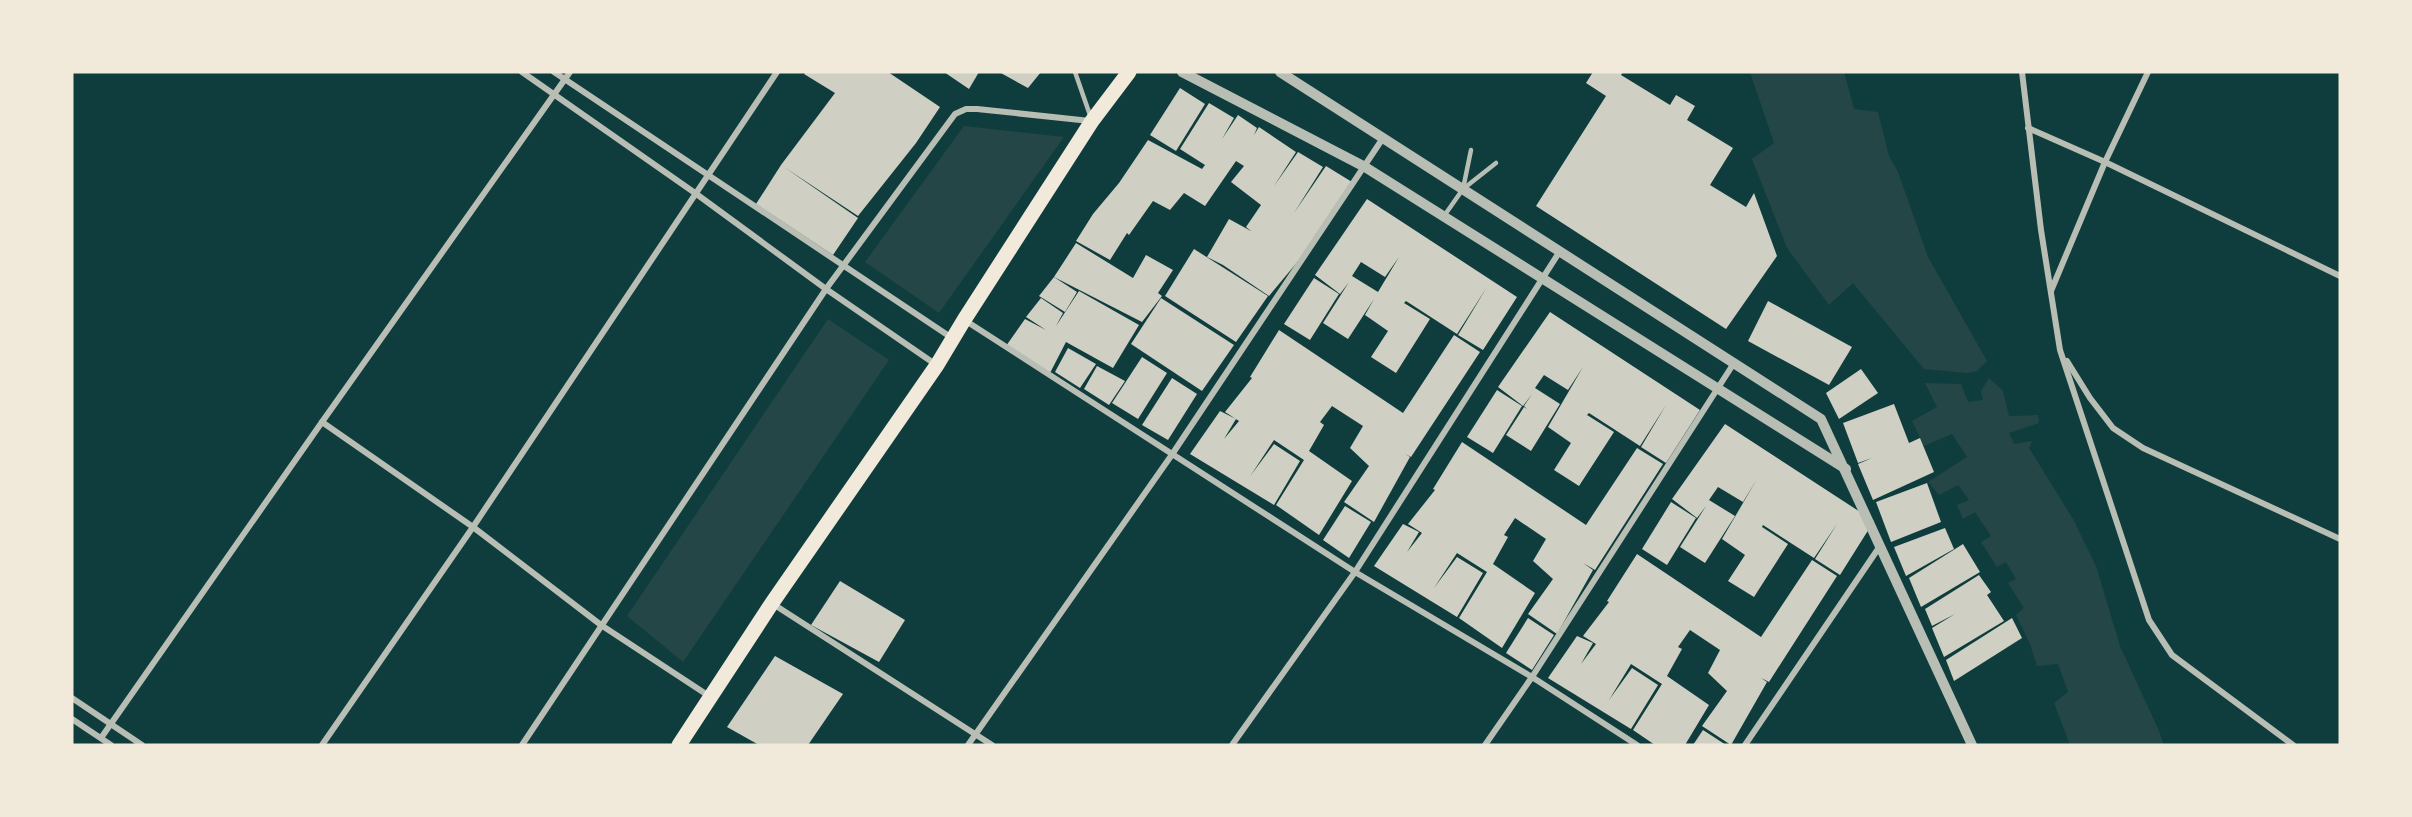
<svg xmlns="http://www.w3.org/2000/svg" width="2412" height="817" font-family="'Exo 2',sans-serif">
  <rect width="100%" height="100%" fill="#0f3d3e"/>
  <g fill="#244646">
    <polygon points="1750,72 1844,72 1854,109 1878,112 1889,156 1898,172 1928,257 1987,361 1977,371 1967,373 1924,369 1853,283 1829,305 1787,248 1752,159 1774,143"/>
    <polygon points="964,126 1064,137 939,313 865,262"/>
    <polygon points="828,319 889,360 683,662 627,616"/>
    <polygon points="1989,378 2003,391 2009,416 2038,415 2039,423 2009,433 2014,444 2032,441 2029,448 2073,519 2096,566 2120,646 2159,731 2164,745 2070,745 2054,703 2068,692 2058,664 2037,666 2030,644 2016,615 2024,608 2008,583 2016,579 2006,562 1997,567 1981,542 1991,536 1975,512 1963,519 1957,505 1969,500 1958,485 1939,495 1928,482 1967,457 1952,434 1924,446 1912,421 1937,407 1925,383 1961,384 1968,402 1983,400 1981,391"/>
  </g>
  <g fill="#cfcfc3" fill-rule="evenodd">
    <polygon points="806,72 888,72 940,107 916,143 858,216 784,167 858,218 833,255 756,204 781,165 835,93 804,74"/>
    <polygon points="944,72 979,72 969,89"/>
    <polygon points="999,72 1041,72 1028,88"/>
    <polygon points="1593,72 1623,72 1621,75 1670,105 1676,95 1695,106 1687,120 1733,148 1710,185 1746,207 1754,193 1777,256 1726,329 1536,206 1606,96 1586,83"/>
    <polygon points="1180,88 1205,104 1176,151 1150,135"/>
    <polygon points="1209,103 1234,118 1222,139 1238,115 1257,128 1254,135 1259,127 1296,152 1274,186 1298,152 1323,167 1294,213 1326,166 1352,182 1299,260 1269,296 1223,265 1207,257 1229,219 1251,231 1246,227 1261,205 1231,182 1244,166 1236,161 1205,206 1184,193 1170,210 1153,201 1129,235 1127,233 1110,260 1076,241 1093,214 1119,183 1148,140 1202,169 1205,165 1180,149"/>
    <path d="M1367,199L1517,297L1483,350L1458,335L1487,287L1457,334L1406,301L1404,303L1430,319L1396,373L1371,357L1388,331L1365,315L1374,299L1348,339L1323,323L1349,282L1340,294L1315,275ZM1399,257L1378,292L1352,276L1361,262L1385,277Z"/>
    <polygon points="1076,243 1133,278 1146,255 1173,270 1158,293 1162,296 1142,322 1054,277"/>
    <polygon points="1194,249 1268,296 1236,342 1165,296"/>
    <polygon points="1054,277 1077,292 1065,312 1039,296"/>
    <polygon points="1314,278 1339,294 1310,340 1284,324"/>
    <polygon points="1079,291 1139,325 1113,368 1066,342 1050,373 1006,346 1025,319 1046,330 1026,317 1041,298 1063,313 1056,326"/>
    <polygon points="1161,298 1234,345 1202,391 1131,344"/>
    <polygon points="1768,301 1852,347 1829,385 1748,341"/>
    <polygon points="1550,312 1700,410 1666,463 1641,447 1666,405 1640,446 1589,413 1587,415 1614,432 1579,486 1554,470 1571,443 1548,427 1583,367 1568,390 1544,375 1535,388 1560,404 1531,451 1506,435 1524,407 1527,409 1524,406 1532,394 1523,406 1498,387"/>
    <polygon points="1279,330 1403,413 1454,335 1480,352 1411,457 1405,454 1410,457 1374,522 1344,502 1369,466 1350,448 1363,426 1332,406 1320,422 1324,425 1309,451 1352,481 1319,535 1276,505 1304,460 1274,440 1251,475 1274,444 1300,461 1274,505 1190,454 1220,411 1236,419 1224,439 1239,421 1225,412 1252,378 1250,377"/>
    <polygon points="1068,348 1096,364 1080,388 1055,372"/>
    <polygon points="1142,357 1167,373 1138,419 1112,403"/>
    <polygon points="1097,366 1125,381 1109,405 1084,389"/>
    <polygon points="1861,369 1878,393 1839,419 1826,393"/>
    <polygon points="1172,378 1197,394 1168,440 1142,425"/>
    <polygon points="1497,390 1522,406 1493,453 1467,437"/>
    <polygon points="1894,404 1909,443 1920,438 1934,472 1873,500 1858,464 1872,458 1858,463 1843,423"/>
    <polygon points="1725,424 1874,521 1840,575 1815,559 1837,524 1814,558 1763,525 1762,527 1788,544 1754,597 1728,581 1745,555 1722,539 1757,479 1743,502 1718,487 1709,500 1735,516 1705,563 1680,547 1706,506 1697,518 1672,499"/>
    <polygon points="1462,442 1586,525 1637,448 1663,464 1595,570 1583,563 1593,570 1557,634 1528,614 1553,579 1533,561 1546,539 1515,518 1504,535 1508,537 1493,564 1535,593 1502,648 1459,618 1487,572 1457,553 1434,588 1457,557 1483,573 1457,617 1374,566 1403,524 1419,532 1407,552 1422,533 1408,524 1435,490 1433,489"/>
    <polygon points="1927,483 1941,522 1891,542 1876,502"/>
    <polygon points="1671,502 1696,518 1667,565 1642,549"/>
    <polygon points="1345,506 1371,522 1349,558 1323,540"/>
    <polygon points="1945,528 1954,549 1906,576 1894,547"/>
    <polygon points="1963,544 1980,572 1921,607 1909,578"/>
    <polygon points="1637,554 1761,637 1812,560 1837,576 1769,682 1761,678 1767,682 1731,745 1702,726 1727,691 1708,673 1720,650 1690,630 1678,647 1682,649 1667,676 1709,705 1685,745 1655,745 1633,730 1662,684 1631,664 1609,700 1632,668 1658,685 1631,729 1548,678 1577,636 1593,643 1581,664 1596,644 1583,636 1609,602 1607,601"/>
    <polygon points="1979,575 1991,592 1987,595 2004,621 1944,657 1932,628 1955,614 1932,626 1925,609"/>
    <polygon points="840,581 905,620 879,662 811,625"/>
    <polygon points="1528,618 1554,635 1532,670 1506,653"/>
    <polygon points="2012,618 2022,638 1954,681 1946,660"/>
    <polygon points="775,656 843,694 808,745 759,745 727,727"/>
    <polygon points="1703,730 1726,745 1693,745"/>
  </g>
  <g fill="none" stroke-linecap="round" stroke-linejoin="round">
    <g stroke="#b8beb3" stroke-width="4.5">
      <polyline points="1075,72 1091,118"/>
      <polyline points="1463,189 1471,150"/>
      <polyline points="1444,216 1463,189 1496,163"/>
    </g>
    <g stroke="#b8beb3" stroke-width="6">
      <polyline points="522,72 695,193 826,289 935,364"/>
      <polyline points="554,72 952,338"/>
      <polyline points="2022,72 2041,230 2060,350 2149,620 2172,655 2293,745"/>
      <polyline points="2028,128 2105,162 2340,276"/>
      <polyline points="2051,291 2105,162 2148,72"/>
      <polyline points="966,321 1355,572 1532,677 1637,745"/>
      <polyline points="2067,361 2090,398 2113,428 2143,448 2340,539"/>
      <polyline points="322,422 473,527 601,625 709,696"/>
      <polyline points="773,604 992,745"/>
      <polyline points="72,698 142,745"/>
      <polyline points="72,719 111,745"/>
      <polyline points="101,738 322,422 570,72"/>
      <polyline points="322,745 473,527 777,72"/>
      <polyline points="522,745 826,289 955,114 966,109 977,109 1090,121"/>
      <polyline points="968,745 1171,456 1383,138"/>
      <polyline points="1232,745 1355,572 1560,251"/>
      <polyline points="1485,745 1532,677 1734,363"/>
      <polyline points="1745,745 1880,546"/>
    </g>
    <g stroke="#b8beb3" stroke-width="10">
      <polyline points="1182,72 1365,167 1846,469"/>
      <polyline points="1280,72 1821,419 1972,745"/>
    </g>
    <polyline stroke="#f1e9da" stroke-width="15" points="679,745 772,603 937,365 964,320 1092,121 1129,72"/>
  </g>
  <rect width="2412" height="817" fill="none" stroke="#f1e9da" stroke-width="147"/>
</svg>
